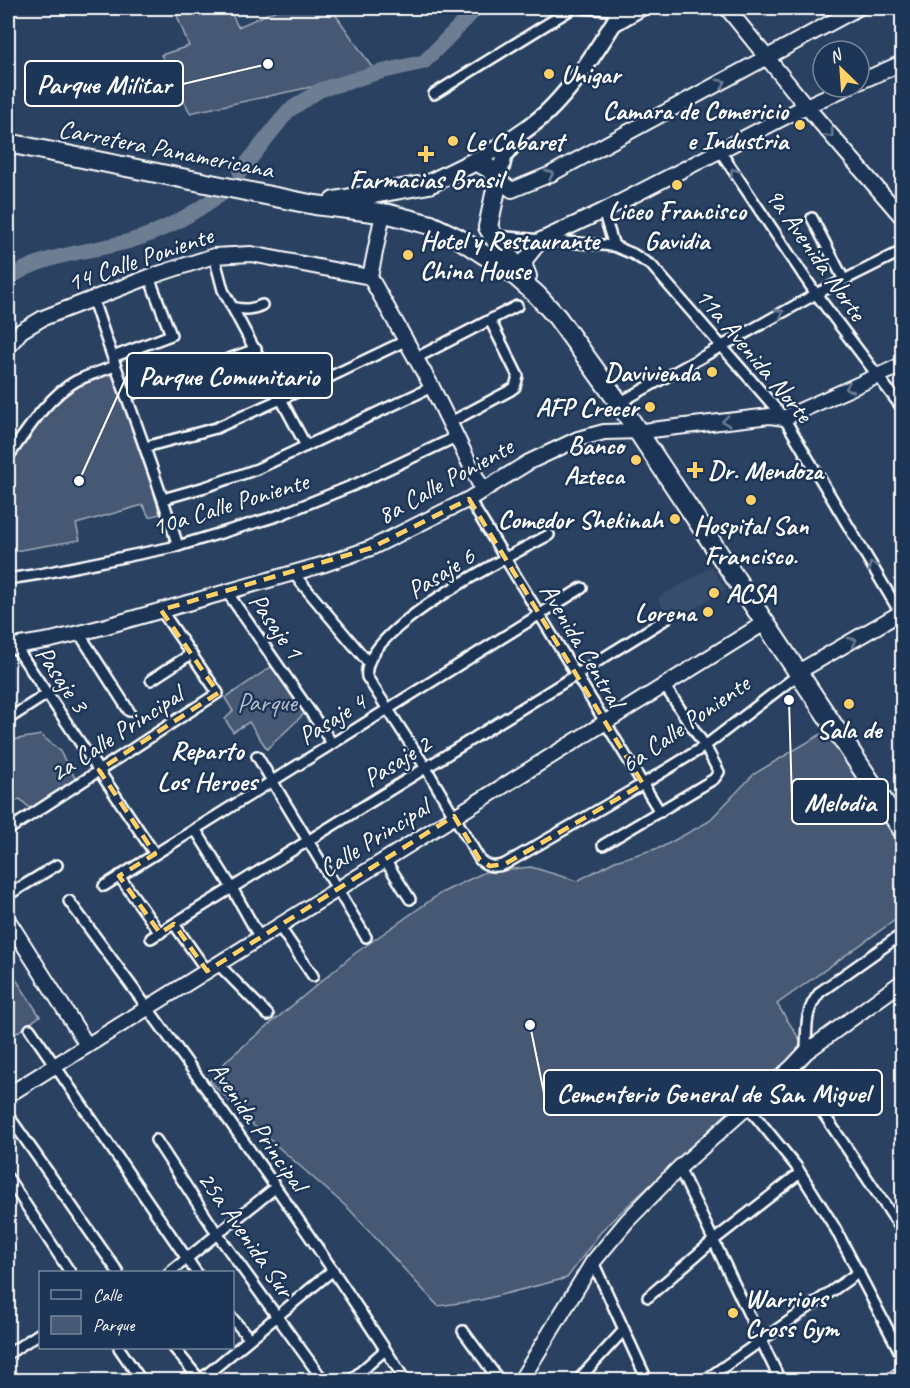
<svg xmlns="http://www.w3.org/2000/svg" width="910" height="1388" font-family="Caveat,sans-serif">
  <rect width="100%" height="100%" fill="#2a4161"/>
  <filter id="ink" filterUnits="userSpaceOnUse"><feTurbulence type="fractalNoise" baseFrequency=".0167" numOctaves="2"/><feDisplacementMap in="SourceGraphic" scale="12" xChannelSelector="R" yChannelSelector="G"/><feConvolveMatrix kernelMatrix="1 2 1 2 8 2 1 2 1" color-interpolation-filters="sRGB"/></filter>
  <g filter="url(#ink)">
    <polygon fill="#394e6c" points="711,567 726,589 670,623 658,598"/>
    <g fill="#465975" stroke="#a2acba" stroke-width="1.5">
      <polygon points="174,8 229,8 238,27 281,8 331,8 376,73 190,113 161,55 189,46"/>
      <polygon points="115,366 160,514 149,517 143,505 76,524 80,540 8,552 8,457 53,398 77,381"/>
      <polygon points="271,667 285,681 306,712 267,749 249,722 233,732 225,719 233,711 225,698"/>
      <polygon points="828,730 902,850 902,915 777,1004 804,1046 728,1112 603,1229 567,1278 481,1300 438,1306 349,1209 253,1125 210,1081 228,1059 354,954 441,893 485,872 531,867 577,881 615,861 662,847 708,822 754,774"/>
      <polygon points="41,735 59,750 78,783 34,812 20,799 11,805 8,800 8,743 12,740"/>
      <polygon points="8,967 40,1016 8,1039"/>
    </g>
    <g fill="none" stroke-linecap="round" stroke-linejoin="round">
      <g stroke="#6d7d92" stroke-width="15">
        <polyline points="240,172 288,111 320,90 376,73 424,62 477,8"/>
        <path d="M8,279C42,254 91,252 130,241C164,231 192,214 220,195"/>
      </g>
      <defs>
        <g id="street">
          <polyline points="583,8 621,11"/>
          <polyline points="615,26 646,8"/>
          <polyline points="434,94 573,8"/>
          <polyline points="720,151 816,294 902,408"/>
          <polyline points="603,211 614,246"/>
          <polyline points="812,218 844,280"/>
          <polyline points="495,236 614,246 633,254 652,266 784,418 902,616"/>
          <polyline points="214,256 223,290 306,446"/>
          <path d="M93,300C120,382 152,463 178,546"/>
          <path d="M232,307C244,310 252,310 262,305"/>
          <polyline points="118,355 171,335 149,277"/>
          <polyline points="416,358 517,306"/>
          <polyline points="126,396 256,349"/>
          <polyline points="619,403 816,294 902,251"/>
          <polyline points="449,423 511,390 515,387 518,376 490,320"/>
          <polyline points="145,447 216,428 317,383 407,340"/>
          <path d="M8,457C27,431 47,397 76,381C88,375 102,371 115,366"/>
          <polyline points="163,499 205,487 257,469 432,387"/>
          <polyline points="469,499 660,812"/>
          <path d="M549,535C511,555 359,630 367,677L426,768L480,860C488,867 495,868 505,864L643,784L705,746L795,677L798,672"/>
          <polyline points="293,573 367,661"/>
          <polyline points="8,579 40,574 178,546 277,516 354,485 456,437"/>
          <polyline points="227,592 332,743"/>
          <polyline points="79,633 129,711"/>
          <polyline points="15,646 155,854"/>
          <polyline points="151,680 191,654"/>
          <polyline points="8,719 47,694"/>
          <polyline points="257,756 366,937"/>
          <polyline points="195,829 232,888 260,938"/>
          <polyline points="8,830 218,693 161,610"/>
          <polyline points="603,845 714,779 719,772 705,746 664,685"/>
          <polyline points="385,860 410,899"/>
          <polyline points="119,876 160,933"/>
          <polyline points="104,886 582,588"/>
          <polyline points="8,895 57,865"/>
          <path d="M69,901C185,1058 300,1216 405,1380"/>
          <polyline points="174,924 207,971"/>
          <polyline points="279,926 313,976"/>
          <polyline points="151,938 666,619"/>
          <polyline points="218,964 268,1015"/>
          <polyline points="30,1029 196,1272"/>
          <path d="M806,1052C807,1027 804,1012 820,992L902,934"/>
          <polyline points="792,1067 902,1230"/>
          <polyline points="748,1107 796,1166 835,1228 902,1356"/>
          <polyline points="8,1115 118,1272"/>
          <polyline points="156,1140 218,1235 323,1380"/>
          <polyline points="679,1168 780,1380"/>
          <polyline points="8,1178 70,1272"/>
          <polyline points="593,1262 647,1380"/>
          <polyline points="170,1272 275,1188"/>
          <polyline points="648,1297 714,1240 800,1173"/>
          <polyline points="232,1318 249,1338"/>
          <polyline points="463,1331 499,1380"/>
          <polyline points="119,1348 141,1380"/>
          <polyline points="174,1348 200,1380"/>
          <polyline points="8,1354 40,1333"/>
          <polyline points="200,1380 333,1270"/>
          <polyline points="351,1380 385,1350"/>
          <polyline points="578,1380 624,1330"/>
          <polyline points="705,1380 859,1272"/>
        </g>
        <g id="secondary">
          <polyline points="727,8 806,106 902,217"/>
          <polyline points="859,82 902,63"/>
          <polyline points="498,180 512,190 551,174 858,8"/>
          <polyline points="529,276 525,266 526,259 541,240 603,211 806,106 848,87"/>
          <polyline points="370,277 432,387 483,491"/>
          <polyline points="370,277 383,213"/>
          <polyline points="8,347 21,331 43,318 149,277 214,256 251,254 370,277"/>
          <polyline points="8,647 51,640 103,627 325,564 371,548 469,499 529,462 578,439 604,432 643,431 770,416 784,418 902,365"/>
          <polyline points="798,672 902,612"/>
          <polyline points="8,920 87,1045"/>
          <polyline points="8,1095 766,622"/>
          <polyline points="521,1380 593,1262 627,1221 679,1168 792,1067 806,1052 902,982"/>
          <polyline points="892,1380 902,1373"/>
        </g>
        <g id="primary">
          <path d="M476,161C499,147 524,133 544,115C574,88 602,42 623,8"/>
          <polyline points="498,180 504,156 516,141"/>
        </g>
        <g id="highway">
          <polyline points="8,143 315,205 389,214 431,225 458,238 511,272 537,295 557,317 619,403 902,829"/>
          <polyline points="334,201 429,184 476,161 490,169 498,180 488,227 503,252 520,268"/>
        </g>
      </defs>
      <use href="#street" stroke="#fff" stroke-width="14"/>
      <use href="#secondary" stroke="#fff" stroke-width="18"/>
      <use href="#primary" stroke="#fff" stroke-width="20"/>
      <use href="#highway" stroke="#fff" stroke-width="22"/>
      <use href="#street" stroke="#1d3557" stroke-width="9"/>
      <use href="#secondary" stroke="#1d3557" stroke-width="14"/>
      <use href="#primary" stroke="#1d3557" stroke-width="15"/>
      <use href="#highway" stroke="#1d3557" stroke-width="18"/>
    </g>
    <defs><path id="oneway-chevron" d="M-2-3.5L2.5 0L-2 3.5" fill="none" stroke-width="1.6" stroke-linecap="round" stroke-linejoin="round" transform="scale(1.5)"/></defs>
    <g stroke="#6c7c92">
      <use href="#oneway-chevron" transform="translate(722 83) rotate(-28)"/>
      <use href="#oneway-chevron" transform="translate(830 134) rotate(49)"/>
      <use href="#oneway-chevron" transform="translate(734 172) rotate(-124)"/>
      <use href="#oneway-chevron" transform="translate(550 174) rotate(-26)"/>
      <use href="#oneway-chevron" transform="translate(780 313) rotate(-28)"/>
      <use href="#oneway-chevron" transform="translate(849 388) rotate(155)"/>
      <use href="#oneway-chevron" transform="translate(726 421) rotate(173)"/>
      <use href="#oneway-chevron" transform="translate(872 566) rotate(-121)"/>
      <use href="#oneway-chevron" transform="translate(853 641) rotate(-31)"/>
    </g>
  </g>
  <path fill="none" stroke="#ffd166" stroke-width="4.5" stroke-dasharray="12 8" stroke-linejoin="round" d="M469,499L643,784L505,864L490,866L480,860L454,816L207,971L174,924L160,933L119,876L155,854L99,770L218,693L161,610L371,548Z"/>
  <g fill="#ffd166" stroke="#1d3557" stroke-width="2">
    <circle cx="549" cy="74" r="6"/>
    <circle cx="800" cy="125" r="6"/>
    <circle cx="453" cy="141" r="6"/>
    <path d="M423 145h6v6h6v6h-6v6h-6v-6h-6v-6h6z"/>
    <circle cx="677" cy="185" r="6"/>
    <circle cx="408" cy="255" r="6"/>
    <circle cx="712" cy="372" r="6"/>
    <circle cx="650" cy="407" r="6"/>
    <circle cx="636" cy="460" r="6"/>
    <path d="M692 461h6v6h6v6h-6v6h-6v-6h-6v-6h6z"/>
    <circle cx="751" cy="500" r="6"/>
    <circle cx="675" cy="519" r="6"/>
    <circle cx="714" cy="593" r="6"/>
    <circle cx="708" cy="612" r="6"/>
    <circle cx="849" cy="704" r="6"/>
    <circle cx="733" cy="1313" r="6"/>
  </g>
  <g text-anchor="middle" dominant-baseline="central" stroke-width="5" stroke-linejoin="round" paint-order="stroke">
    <g font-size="26" font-weight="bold" fill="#fff" stroke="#1d3557" text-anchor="start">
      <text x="561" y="74">Unigar</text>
      <text x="788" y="110" text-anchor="end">Camara de Comericio<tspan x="788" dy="30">e Industria</tspan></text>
      <text x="465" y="141">Le Cabaret</text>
      <text x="426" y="179" text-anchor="middle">Farmacias Brasil</text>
      <text x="677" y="210" text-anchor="middle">Liceo Francisco<tspan x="677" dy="30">Gavidia</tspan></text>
      <text x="420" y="240">Hotel y Restaurante<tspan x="420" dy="30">China House</tspan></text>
      <text x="700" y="372" text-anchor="end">Davivienda</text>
      <text x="638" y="407" text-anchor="end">AFP Crecer</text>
      <text x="624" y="445" text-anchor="end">Banco<tspan x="624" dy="30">Azteca</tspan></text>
      <text x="708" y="470">Dr. Mendoza</text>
      <text x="663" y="519" text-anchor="end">Comedor Shekinah</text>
      <text x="751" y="525" text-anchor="middle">Hospital San<tspan x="751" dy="30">Francisco.</tspan></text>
      <text x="726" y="593">ACSA</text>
      <text x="696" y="612" text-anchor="end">Lorena</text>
      <text x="849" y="729" text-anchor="middle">Sala de</text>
      <text x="745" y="1298">Warriors<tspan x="745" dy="30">Cross Gym</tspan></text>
    </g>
    <g font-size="26" fill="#fff" stroke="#1d3557">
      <text transform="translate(166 149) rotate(11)">Carretera Panamericana</text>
      <text transform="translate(816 254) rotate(55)">9a Avenida Norte</text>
      <text transform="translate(140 259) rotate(-19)">14 Calle Poniente</text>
      <text transform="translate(754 355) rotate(50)">11a Avenida Norte</text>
      <text transform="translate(445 481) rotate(-29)">8a Calle Poniente</text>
      <text transform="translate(230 504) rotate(-17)">10a Calle Poniente</text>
      <text transform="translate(441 573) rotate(-32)">Pasaje 6</text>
      <text transform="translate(276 626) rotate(55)">Pasaje 1</text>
      <text transform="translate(582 645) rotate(59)">Avenida Central</text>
      <text transform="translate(62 679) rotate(56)">Pasaje 3</text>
      <text transform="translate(332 719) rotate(-32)">Pasaje 4</text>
      <text transform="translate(685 724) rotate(-35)">6a Calle Poniente</text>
      <text transform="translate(116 734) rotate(-33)">2a Calle Principal</text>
      <text transform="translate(397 761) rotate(-32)">Pasaje 2</text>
      <text transform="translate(374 838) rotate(-32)">Calle Principal</text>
      <text transform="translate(258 1126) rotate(55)">Avenida Principal</text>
      <text transform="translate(246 1234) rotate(55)">25a Avenida Sur</text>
    </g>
    <g font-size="26" fill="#b5bdc8" stroke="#1d3557">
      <text x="267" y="702">Parque</text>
    </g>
    <g font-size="27" font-weight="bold" fill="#fff" stroke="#1d3557">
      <text x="207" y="750">Reparto<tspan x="207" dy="31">Los Heroes</tspan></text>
    </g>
  </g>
  <path fill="none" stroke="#fff" stroke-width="2" d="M268 64L183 84M79 481L127 375M789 700L792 801M530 1025L544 1093"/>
  <g fill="#fff" stroke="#1d3557" stroke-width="2">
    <circle cx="268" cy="64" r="6"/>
    <circle cx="79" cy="481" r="6"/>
    <circle cx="789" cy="700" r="6"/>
    <circle cx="530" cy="1025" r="6"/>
  </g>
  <g fill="#1d3557" stroke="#fff" stroke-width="2">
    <rect x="25" y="61" width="158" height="45" rx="6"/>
    <rect x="127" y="353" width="205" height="45" rx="6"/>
    <rect x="792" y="779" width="96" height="45" rx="6"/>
    <rect x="544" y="1070" width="338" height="45" rx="6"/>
  </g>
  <g font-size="27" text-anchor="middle" font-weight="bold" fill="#fff">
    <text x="104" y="93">Parque Militar</text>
    <text x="229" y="385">Parque Comunitario</text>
    <text x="840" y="811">Melodia</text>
    <text x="713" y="1102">Cementerio General de San Miguel</text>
  </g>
  <rect width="910" height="1388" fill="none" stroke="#1d3557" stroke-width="30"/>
  <rect x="15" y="15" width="880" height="1358" fill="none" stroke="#fff" stroke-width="2" filter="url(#ink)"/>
  <rect x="39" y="1271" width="195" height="78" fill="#1d3557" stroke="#77869a" stroke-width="1.5"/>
  <rect x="51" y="1290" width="30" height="9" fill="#1d3557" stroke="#77869a" stroke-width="1.5"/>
  <text x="93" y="1301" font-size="18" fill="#ffffff">Calle</text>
  <rect x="51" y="1316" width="30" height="18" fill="#465975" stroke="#77869a" stroke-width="1.5"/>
  <text x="93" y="1331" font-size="18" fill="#ffffff">Parque</text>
  <g transform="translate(841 69) rotate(335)"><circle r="28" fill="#1d3557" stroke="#77869a" stroke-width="1.5"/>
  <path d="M0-4.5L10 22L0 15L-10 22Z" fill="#ffd166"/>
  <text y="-9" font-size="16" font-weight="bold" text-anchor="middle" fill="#ffffff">N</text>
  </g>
</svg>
